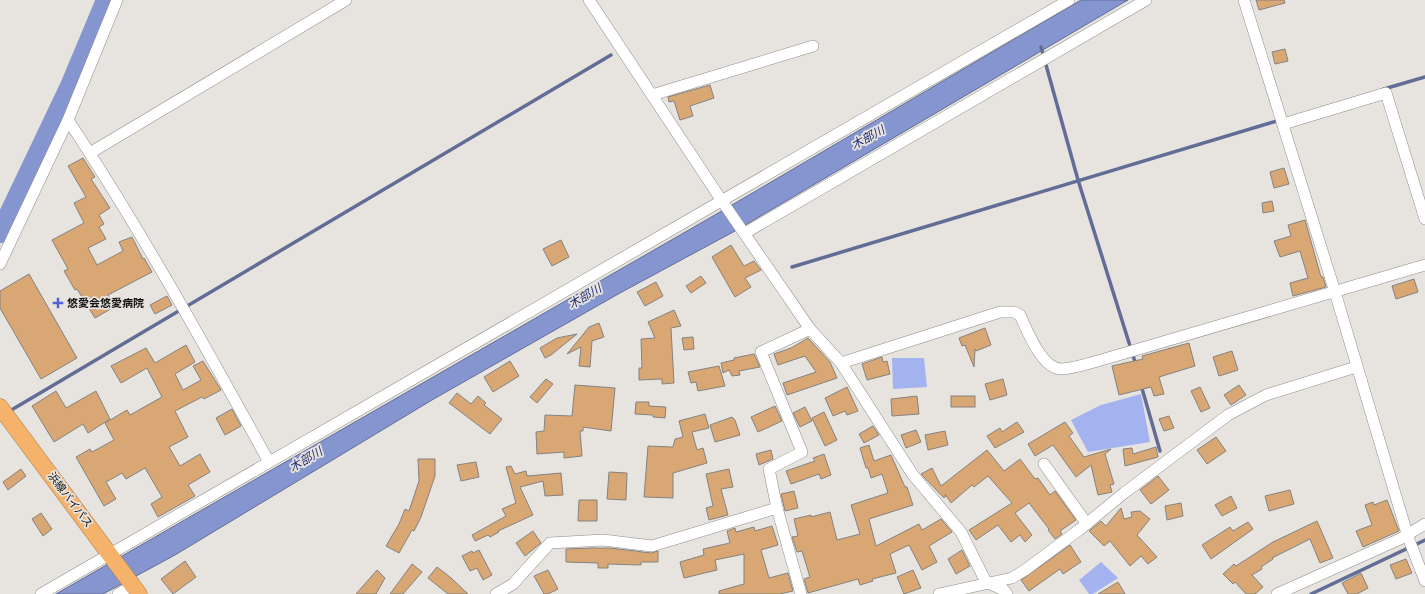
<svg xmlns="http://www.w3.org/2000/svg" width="1425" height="594" font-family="Signika,'Noto Sans JP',sans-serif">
  <rect width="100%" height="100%" fill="#e7e4e0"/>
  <g fill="#a3b3ef">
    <polygon points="892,358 924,358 927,387 893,389"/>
    <polygon points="1141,394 1150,442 1088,452 1071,420 1101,405"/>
    <polygon points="1101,562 1118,578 1093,594 1089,594 1079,580"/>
  </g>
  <polygon fill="#8595d0" stroke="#626d96" points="1081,0 1128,0 735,231 620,293 432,400 175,555 103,594 56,594 720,212"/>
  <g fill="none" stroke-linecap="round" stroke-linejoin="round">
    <g stroke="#626d96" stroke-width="3.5">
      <polyline points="1041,47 1078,180 1136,365"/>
      <polyline points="1384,89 1425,77"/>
      <polyline points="792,267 1280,120"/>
      <polyline points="1141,385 1160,451"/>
      <polyline points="8,412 611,55"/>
      <polyline points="1311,594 1425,540"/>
    </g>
    <polyline stroke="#8595d0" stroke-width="20" points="0,233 70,86 106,0"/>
  </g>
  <g fill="#d8a773" stroke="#85827f">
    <polygon points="1256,0 1284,0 1285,3 1259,10"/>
    <polygon points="1285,49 1288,61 1275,64 1272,52"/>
    <polygon points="710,85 714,98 690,106 693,116 680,120 674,101 669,102 668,97"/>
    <polygon points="83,158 95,177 91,179 110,208 99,215 104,224 99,227 106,239 88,248 97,265 123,251 119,242 132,237 143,259 144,258 152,272 108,295 114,307 95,318 77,289 75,290 64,271 68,269 52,240 84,223 74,203 86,197 68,166"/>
    <polygon points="1284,168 1289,184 1274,188 1270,172"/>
    <polygon points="1272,201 1274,211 1263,213 1262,203"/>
    <polygon points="1305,220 1321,277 1323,277 1326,287 1293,296 1290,283 1308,278 1300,251 1280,257 1274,241 1291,236 1288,225"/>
    <polygon points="561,240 569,257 552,266 543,249"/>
    <polygon points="731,245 744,266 754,261 761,270 745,278 751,287 735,297 712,257"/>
    <polygon points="29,274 77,358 41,379 0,308 0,291"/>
    <polygon points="701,276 706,283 691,293 686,286"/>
    <polygon points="1414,279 1418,292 1396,299 1392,286"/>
    <polygon points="656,282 663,296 645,306 637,292"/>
    <polygon points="167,296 172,305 155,314 150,305"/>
    <polygon points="674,310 681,326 671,328 674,383 662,384 662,379 639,380 639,368 642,368 641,339 655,338 648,322"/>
    <polygon points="599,323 604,337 592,341 590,367 579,366 581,347 567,354 589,327"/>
    <polygon points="985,328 991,345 976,351 975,349 974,367 965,345 962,346 959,338"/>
    <polygon points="577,334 551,355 545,358 540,348 557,338"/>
    <polygon points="693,337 694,349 684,350 682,338"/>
    <polygon points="808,338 830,362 837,378 787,395 783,383 816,372 805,356 778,365 774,354 791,348"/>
    <polygon points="1189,343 1195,366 1159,377 1164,394 1154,396 1151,387 1119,395 1112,366 1143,359 1142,356"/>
    <polygon points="186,345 195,362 175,374 183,390 201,380 193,366 203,361 221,390 204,399 202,397 175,411 188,437 169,447 180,466 200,454 210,472 188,485 195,496 158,517 151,504 162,497 145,468 126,479 122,473 106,482 116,499 104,506 76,457 90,449 92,452 114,440 105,423 127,410 130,415 162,397 147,368 121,383 111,366 146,348 155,363"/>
    <polygon points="1232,351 1238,370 1219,376 1213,357"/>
    <polygon points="754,354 760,367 739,371 740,375 732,376 729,370 723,373 721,363 734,360 734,358"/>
    <polygon points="882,357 883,362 887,361 890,374 867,380 862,364"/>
    <polygon points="510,361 519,376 493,392 484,377"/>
    <polygon points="719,366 725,386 698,391 696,382 691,383 688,372"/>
    <polygon points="546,379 553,384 537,403 530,397"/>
    <polygon points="1003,379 1007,395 990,400 985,384"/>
    <polygon points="575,385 615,388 611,431 583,427 583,431 580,431 582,456 564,458 564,452 537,454 536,432 544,431 545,415 572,416"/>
    <polygon points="1239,385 1246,395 1231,405 1224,395"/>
    <polygon points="847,387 858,411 847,415 845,411 833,416 825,398"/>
    <polygon points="1200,387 1210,408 1201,412 1191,391"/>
    <polygon points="56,391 66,408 96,391 110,419 88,433 83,424 54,442 32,406"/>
    <polygon points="457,393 471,404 478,396 486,403 484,405 502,419 490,434 449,403"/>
    <polygon points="917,396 919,414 892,416 891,399"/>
    <rect x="951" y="396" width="24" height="11"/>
    <polygon points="636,402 649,402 649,406 666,407 665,418 653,417 653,415 635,414"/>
    <polygon points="775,406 782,421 758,432 751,417"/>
    <polygon points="805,407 812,421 800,427 793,413"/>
    <polygon points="232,409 241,426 225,435 216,418"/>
    <polygon points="824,412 837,440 825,446 812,418"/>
    <polygon points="705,414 709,428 692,432 697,450 703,448 707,463 673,473 673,498 644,497 648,446 673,447 675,439 683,437 679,421"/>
    <polygon points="1169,416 1174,428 1164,431 1159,419"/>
    <polygon points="732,417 735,420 740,435 715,442 710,425"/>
    <polygon points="1017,422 1024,432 995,448 987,436 1000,428 1002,432"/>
    <polygon points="1065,422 1073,433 1069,436 1084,457 1111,449 1105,454 1114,484 1110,485 1112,492 1098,495 1091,465 1076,477 1053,445 1035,456 1028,444"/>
    <polygon points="873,426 879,435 864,443 859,434"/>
    <polygon points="916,430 921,442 906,448 901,435"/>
    <polygon points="945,431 948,445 928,450 925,435"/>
    <polygon points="1216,437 1226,451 1207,464 1197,450"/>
    <polygon points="869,445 874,461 891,455 905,487 907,487 913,505 869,519 876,546 919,524 922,530 941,519 952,532 929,546 937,562 922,570 909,545 890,554 896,573 872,579 873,581 860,585 858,579 808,593 804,579 810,577 802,551 797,552 792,537 798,536 794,519 811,515 811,517 830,512 837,540 860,534 851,505 888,493 882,474 871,478 868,468 866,468 860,448"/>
    <polygon points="1156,447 1158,457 1125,466 1123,449 1132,448 1133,454"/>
    <polygon points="771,450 773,459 759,465 756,454"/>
    <polygon points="987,450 1004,471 1020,459 1035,479 1038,478 1050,495 1055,491 1076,520 1060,531 1062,534 1055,539 1048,530 1049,529 1029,503 1015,513 1032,535 1025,542 1020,535 1011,542 998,525 976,540 969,530 1012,503 988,476 974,487 972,485 951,503 945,494 946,496 944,498 921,474 932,468 941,486"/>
    <polygon points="824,454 831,475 821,479 819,474 791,484 786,471 815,461 813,458"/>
    <polygon points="418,459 435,459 435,476 421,517 414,531 412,530 399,553 386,546 399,524 405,509 409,511 419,481"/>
    <polygon points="476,462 479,477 461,481 457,465"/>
    <polygon points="511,466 515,474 526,471 527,476 561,473 563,495 545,496 543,481 520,487 533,515 498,531 499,532 490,537 488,535 475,541 472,535 506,516 502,509 516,503 506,467"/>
    <polygon points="21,469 26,476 8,490 3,482"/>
    <polygon points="729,469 733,487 721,489 728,515 709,520 706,508 713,506 706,474"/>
    <polygon points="609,472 627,473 626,500 607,499"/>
    <polygon points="1158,476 1169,490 1151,504 1140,490"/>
    <polygon points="1290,490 1294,504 1269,511 1265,496"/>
    <polygon points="794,491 798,508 785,511 781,494"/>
    <polygon points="1231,496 1237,508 1222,516 1215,505"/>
    <polygon points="579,500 597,500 597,521 578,521"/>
    <polygon points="1387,500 1399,531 1363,547 1356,531 1372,525 1365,505 1373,502 1374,505"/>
    <polygon points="1181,503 1183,516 1167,520 1165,506"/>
    <polygon points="1121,508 1124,519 1132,517 1131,512 1140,511 1150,519 1137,535 1157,557 1148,564 1141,556 1130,566 1110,541 1104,546 1089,531 1101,521 1106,526"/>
    <polygon points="41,513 52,529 43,536 32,519"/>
    <polygon points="1317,521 1333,558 1320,563 1310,539 1272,558 1273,559 1261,567 1262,569 1252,575 1263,587 1255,594 1246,594 1235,582 1233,584 1223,574 1234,564 1236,566 1273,542"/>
    <polygon points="1248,522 1253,529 1211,559 1202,545 1230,527 1233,531"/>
    <polygon points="772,526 778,545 761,550 769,578 788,573 793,591 780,594 719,594 719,591 744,584 744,554 715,560 717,570 684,578 680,562 704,555 703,549 730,543 727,531 735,528 736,532 754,527 755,531"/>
    <polygon points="533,531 541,543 525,556 516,543"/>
    <polygon points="1070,545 1081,562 1063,574 1060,569 1029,591 1021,580"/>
    <polygon points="592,548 610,548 651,553 658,551 658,562 641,562 641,565 608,564 608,568 598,568 598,563 566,562 566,549"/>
    <polygon points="479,550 492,575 483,580 477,568 470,571 462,556 472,551 473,553"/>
    <polygon points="962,550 970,566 956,574 948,559"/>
    <polygon points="1406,559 1412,573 1396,579 1390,565"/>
    <polygon points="185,561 196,577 173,594 161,579"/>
    <polygon points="412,564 422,572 403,594 390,594"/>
    <polygon points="437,567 450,577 468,594 448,594 428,578"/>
    <polygon points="377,570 385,578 376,594 356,594"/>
    <polygon points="548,570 558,589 548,594 544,594 534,576"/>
    <polygon points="913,570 921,588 904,594 897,577"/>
    <polygon points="1361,573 1368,588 1357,594 1348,594 1342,583"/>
    <polygon points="1118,582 1125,594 1098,594"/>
  </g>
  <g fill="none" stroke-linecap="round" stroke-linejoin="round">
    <defs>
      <g id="minor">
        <polyline points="589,0 722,201 810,329 841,363 913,475 961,532 986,582 1004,590 1007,594"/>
        <polyline points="1244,0 1335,292 1408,537 1425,581"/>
        <polyline points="652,95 813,46"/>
        <path d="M68,120C141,230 205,346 269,462"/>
        <polyline points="1283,124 1386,93 1425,219"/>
        <polyline points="90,153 346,0"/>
        <polyline points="745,233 1146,0"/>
        <polyline points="0,264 68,120 117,0"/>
        <path d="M841,363L1000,312H1014L1020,315C1027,330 1042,370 1062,369C1077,368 1093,362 1108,358L1425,265"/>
        <polyline points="1044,464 1087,524"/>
        <polyline points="41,594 1069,0"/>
        <polyline points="118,594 133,586"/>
        <polyline points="496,594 513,584 550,543 603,540 652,546 777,508"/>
        <polyline points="801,594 777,508 769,469 802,452 761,352 810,329"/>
        <polyline points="939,594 1012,578 1025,570 1079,530 1124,493 1228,415 1266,395 1356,367"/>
        <polyline points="1277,594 1400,539 1425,524"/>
      </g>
      <polyline id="highway" points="0,407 139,594"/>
    </defs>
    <use href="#minor" stroke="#8f8c89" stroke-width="12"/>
    <use href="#highway" stroke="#a67a4b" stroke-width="17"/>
    <use href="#minor" stroke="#fff" stroke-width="11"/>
    <use href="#highway" stroke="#f5b26b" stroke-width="16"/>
  </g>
  <path fill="#5061d7" stroke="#e7e4e0" stroke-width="1.5" d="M56 297h4v4h4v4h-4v4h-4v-4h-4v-4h4z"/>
  <g text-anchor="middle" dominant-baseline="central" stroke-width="3.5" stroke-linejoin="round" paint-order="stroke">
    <g font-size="11" font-weight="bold" fill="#121110" stroke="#e7e4e0" text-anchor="start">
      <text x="67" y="303">悠愛会悠愛病院</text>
    </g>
    <g font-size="11" fill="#121110" stroke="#e7e4e0">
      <text transform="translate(70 500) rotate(53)">浜線バイパス</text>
    </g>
    <g font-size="12" font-style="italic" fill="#242d72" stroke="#e7e4e0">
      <text transform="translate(868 138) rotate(-29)">木部川</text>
      <text transform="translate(585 297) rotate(-30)">木部川</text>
      <text transform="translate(306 460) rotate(-31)">木部川</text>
    </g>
  </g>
</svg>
